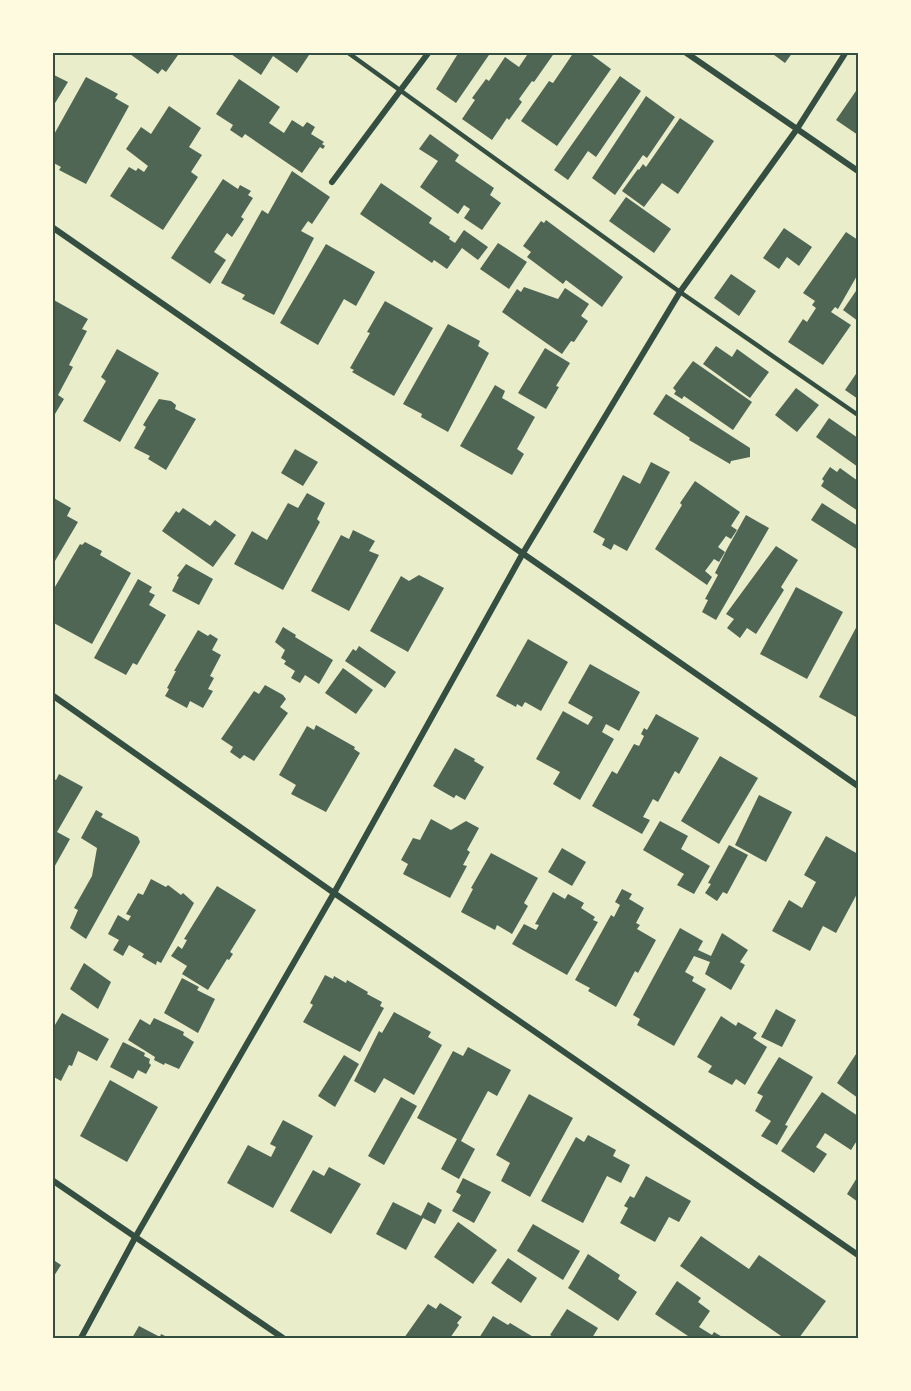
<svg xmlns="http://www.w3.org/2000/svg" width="911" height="1391" font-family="Overpass,sans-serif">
  <rect width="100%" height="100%" fill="#e9edc9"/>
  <g fill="#4f6655">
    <polygon points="127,52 174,52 178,55 166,72 162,69 158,74"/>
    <polygon points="228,52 311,52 297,73 273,56 261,75"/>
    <polygon points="459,52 491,52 456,103 436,89"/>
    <polygon points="529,52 555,52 534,82 532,81 519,99 522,102 509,120 507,118 492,140 462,119 475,100 472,98 486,79 489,81 505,57 519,67"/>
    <polygon points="574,52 588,52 611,69 557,146 521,121 549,81 553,83"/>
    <polygon points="770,52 793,52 785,63"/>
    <polygon points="52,74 68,82 52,108"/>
    <polygon points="620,76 641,91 596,157 588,151 568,180 554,170"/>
    <polygon points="86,77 118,94 115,98 129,106 86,184 59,170 61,167 52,162 52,138"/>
    <polygon points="239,79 280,107 269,123 284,133 292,120 303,127 307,122 315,127 311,134 324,142 322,144 325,146 323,149 320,147 302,173 245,134 242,138 230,130 233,125 216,114"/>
    <polygon points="858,88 858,135 836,120"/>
    <polygon points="646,96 675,117 647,158 643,155 615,195 592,178"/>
    <polygon points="169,106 201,128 189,147 202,155 191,172 198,177 163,230 110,196 129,167 136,171 138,168 144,172 148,166 126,149 141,127 151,134"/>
    <polygon points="680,118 714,141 678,194 662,183 644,207 622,191 638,169 639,170 643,164 646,167"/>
    <polygon points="430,134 459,155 455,161 494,188 490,195 501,203 482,230 464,218 470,209 464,205 458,214 420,187 438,161 419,149"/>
    <polygon points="292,171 330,197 312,224 308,221 301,231 314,238 274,315 242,299 245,295 221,283 262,210 268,214"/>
    <polygon points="223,179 238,189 240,185 251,191 248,195 253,198 241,217 244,219 232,237 227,233 214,252 226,260 210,284 171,258"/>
    <polygon points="381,183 432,218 429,223 450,237 449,239 455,243 464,230 488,247 478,260 462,248 447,269 434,260 432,263 360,214"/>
    <polygon points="626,197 671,229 654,253 609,221"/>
    <polygon points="546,220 623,277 602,307 566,280 563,284 527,257 531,252 523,246 541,221 544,223"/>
    <polygon points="784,228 812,247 799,266 787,257 779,269 763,258"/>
    <polygon points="846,232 858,240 858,274 838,309 835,307 831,312 851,325 823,365 788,342 803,319 807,322 816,308 812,305 815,301 803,293"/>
    <polygon points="498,243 527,262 509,289 480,269"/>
    <polygon points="326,244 375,272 356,306 344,299 318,345 280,323"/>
    <polygon points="731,274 756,291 739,316 714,298"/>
    <polygon points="524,287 558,299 565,288 589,304 581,316 588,321 574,342 571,341 562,354 502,312 517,289 521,292"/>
    <polygon points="858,288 858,321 843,310"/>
    <polygon points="52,299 88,319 82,329 87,331 69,365 73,367 58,395 64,399 52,419"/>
    <polygon points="385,301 433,328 394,396 352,372 354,370 350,368 370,333 367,332"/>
    <polygon points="448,324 480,341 478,346 489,353 448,432 421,417 422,414 403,404"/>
    <polygon points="716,346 732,357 737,349 769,372 750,398 703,364"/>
    <polygon points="545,348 570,363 556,386 559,387 546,409 518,393"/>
    <polygon points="117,349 159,373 120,442 83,421 106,381 101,377"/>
    <polygon points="693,361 752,402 733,430 684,396 682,399 674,394 676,391 673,388"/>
    <polygon points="858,371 858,399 845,390"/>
    <polygon points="495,385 505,391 502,398 535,417 517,449 524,454 512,475 460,446"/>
    <polygon points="796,388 819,405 797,432 775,415"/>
    <polygon points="666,394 750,448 750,457 731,461 730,464 689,440 690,438 653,414"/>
    <polygon points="159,399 171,401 176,405 175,409 196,419 166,470 148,459 150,456 134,448 146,427 143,425"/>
    <polygon points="829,418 858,438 858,467 816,437"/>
    <polygon points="295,449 318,462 303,486 281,473"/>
    <polygon points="651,462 670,472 627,551 614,544 611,550 602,545 605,539 593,532 623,475 640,484"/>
    <polygon points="830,467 837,472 840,468 858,481 858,511 821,486 824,481 822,479"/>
    <polygon points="695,481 740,512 731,526 737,530 731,539 726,536 718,547 725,552 719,562 714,559 705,571 712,577 707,585 655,549 682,505 680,503"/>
    <polygon points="307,493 325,503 317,519 320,522 283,590 234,564 252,531 267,540 288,503 298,508"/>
    <polygon points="52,497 71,508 67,516 78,522 52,566"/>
    <polygon points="822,503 858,526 858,550 811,520"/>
    <polygon points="183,508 210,526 215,520 236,535 213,567 162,531 176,511 179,513"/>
    <polygon points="746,515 769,528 716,620 702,612 708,600 705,599 718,575 715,573 727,549"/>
    <polygon points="353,530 375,541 369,551 379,555 349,611 311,591 341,535 349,539"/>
    <polygon points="85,542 102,551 100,555 131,573 92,644 52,622 52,592 80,544 82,545"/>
    <polygon points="776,546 798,560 781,587 784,590 756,634 747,628 740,638 727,628 734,619 726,614"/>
    <polygon points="186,564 213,579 199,605 172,591 179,577 177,576"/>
    <polygon points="419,575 444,588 408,652 370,631 401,576 409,581"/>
    <polygon points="138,579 152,587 149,592 155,595 149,605 166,615 137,665 133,663 126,675 94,658"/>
    <polygon points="796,587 843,612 807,679 760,654"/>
    <polygon points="858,624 858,718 819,697"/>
    <polygon points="283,627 296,635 295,637 333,660 319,684 305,675 300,683 291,678 295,671 284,664 286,661 281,658 285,650 275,642"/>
    <polygon points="198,630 208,636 210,634 218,639 212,650 221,655 210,676 214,678 208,689 213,691 203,708 190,701 187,708 165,696 169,689 167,688 176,671 174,671"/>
    <polygon points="528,639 568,662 541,711 525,702 522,707 517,704 516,707 496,696"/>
    <polygon points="359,646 396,672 385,688 345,661 353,649 356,651"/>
    <polygon points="590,664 640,692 619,731 606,724 602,732 614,739 580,800 553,784 560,772 536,759 563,711 588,725 593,717 568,703"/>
    <polygon points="343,668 373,690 356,714 325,693"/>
    <polygon points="265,685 283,695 286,699 280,707 288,713 254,761 244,755 240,759 230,752 233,747 221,739 254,691 259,694"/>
    <polygon points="656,714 699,738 679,774 675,771 658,802 653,799 643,817 650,820 642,834 592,806 612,771 617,774 634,744 639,746 644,736 641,734 644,728 647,730"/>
    <polygon points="316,725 355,747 354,749 360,753 326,812 291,794 296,785 279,775 307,726 314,730"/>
    <polygon points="455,748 475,759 474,761 484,767 465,800 456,795 454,798 433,786"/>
    <polygon points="720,756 758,778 719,844 681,821"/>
    <polygon points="59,774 83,787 57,832 70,839 52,871 52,778 56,780"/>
    <polygon points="759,795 792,812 766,862 735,845"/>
    <polygon points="96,810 103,814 101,817 138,837 140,842 86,939 70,928 78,910 74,908 92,876 97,848 81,838"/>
    <polygon points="431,819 451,830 466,821 479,828 467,850 470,852 463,865 467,866 450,898 403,874 408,864 401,860 413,838 420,840"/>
    <polygon points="660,821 688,836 681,849 710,866 694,894 677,885 684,874 643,850"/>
    <polygon points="826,836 858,854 858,892 836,933 823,926 810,951 772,931 789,900 802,908 816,882 804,875"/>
    <polygon points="729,845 748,855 727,894 723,892 717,901 705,893 711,884 708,883"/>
    <polygon points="562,848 586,862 572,886 548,872"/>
    <polygon points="491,853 538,878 524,903 528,906 512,934 497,925 495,930 461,912 473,889 471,888"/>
    <polygon points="151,879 166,887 168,885 181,895 183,893 194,903 161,963 157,961 156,965 142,957 144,954 129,945 123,956 113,950 119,940 108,934 118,915 128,921 131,916 126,914 138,893 143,895"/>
    <polygon points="217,886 256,910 230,952 233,954 229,960 227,959 208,990 182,974 187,966 171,956 178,946 182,949 187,940 184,939"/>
    <polygon points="622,889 632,894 629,899 644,908 636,923 640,925 637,929 656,940 638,973 635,971 616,1007 588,991 590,988 575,980 611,915 614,917 620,905 615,902"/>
    <polygon points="553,892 565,899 568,894 584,903 581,908 595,917 593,920 598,922 567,975 512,944 524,924 536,930 539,925 535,924"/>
    <polygon points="680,928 703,941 698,950 711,956 722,933 748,950 740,962 745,965 731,990 705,974 710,962 694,956 685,972 694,977 692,981 706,989 674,1046 637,1025 640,1019 633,1015"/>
    <polygon points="84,963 111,982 98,1009 70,989"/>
    <polygon points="325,975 333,979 334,976 346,983 347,980 368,992 367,994 382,1002 380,1006 384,1008 360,1052 303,1022 313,1005 310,1003"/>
    <polygon points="182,978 199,987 197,990 215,999 198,1033 164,1013"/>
    <polygon points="776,1009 796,1020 782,1047 761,1037"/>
    <polygon points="394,1012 431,1032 428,1037 442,1045 414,1095 384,1078 375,1093 354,1081 379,1031 382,1033"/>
    <polygon points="62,1013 109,1039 97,1061 78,1051 72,1066 69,1065 61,1081 52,1076 52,1030"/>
    <polygon points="721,1016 736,1026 738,1022 757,1033 753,1038 767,1047 745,1085 736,1079 732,1085 708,1072 712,1066 697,1057"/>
    <polygon points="154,1018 184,1032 183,1035 194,1042 179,1069 165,1063 164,1065 154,1060 155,1057 128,1040 140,1019 150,1025"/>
    <polygon points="123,1042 145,1053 144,1056 150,1059 149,1063 151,1065 146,1074 138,1070 133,1079 110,1067"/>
    <polygon points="468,1047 511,1070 497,1096 488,1091 461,1141 475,1149 459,1179 441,1169 457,1139 417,1118 453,1051 463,1056"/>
    <polygon points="858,1051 858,1098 837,1083"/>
    <polygon points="344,1055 359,1064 335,1107 318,1096"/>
    <polygon points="779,1057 813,1077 785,1125 788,1126 777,1145 761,1136 771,1121 755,1111 763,1096 757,1093"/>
    <polygon points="110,1080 158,1107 127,1162 80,1136"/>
    <polygon points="822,1092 858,1116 858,1139 851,1150 825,1133 816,1147 827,1154 814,1173 781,1151"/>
    <polygon points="529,1094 573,1118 530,1197 501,1181 510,1163 496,1155"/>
    <polygon points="401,1097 417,1106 384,1165 368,1156"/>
    <polygon points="283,1120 313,1136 273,1208 227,1183 248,1145 271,1157 276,1147 270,1144"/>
    <polygon points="588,1135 616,1150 613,1156 630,1165 621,1183 607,1176 583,1223 541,1201 576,1137 584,1142"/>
    <polygon points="329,1167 361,1184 331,1234 290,1211 313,1170 324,1176"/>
    <polygon points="646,1176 691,1201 679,1222 669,1217 655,1242 620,1223 628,1208 624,1206 630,1196 634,1198"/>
    <polygon points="858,1176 858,1202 847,1194"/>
    <polygon points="463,1178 491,1192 474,1223 452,1211 461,1195 456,1192"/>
    <polygon points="393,1202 421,1216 428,1202 442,1210 435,1224 423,1218 406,1250 376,1234"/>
    <polygon points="458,1222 497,1250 473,1284 434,1257"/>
    <polygon points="533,1224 580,1251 563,1280 517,1251"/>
    <polygon points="701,1236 749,1269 759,1255 826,1301 799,1338 784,1338 680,1266"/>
    <polygon points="588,1254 620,1275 618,1279 637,1292 618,1321 568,1288"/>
    <polygon points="508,1258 537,1278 521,1303 491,1283"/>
    <polygon points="52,1259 61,1265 52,1279"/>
    <polygon points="677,1281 701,1298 698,1302 710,1311 699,1327 712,1335 714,1332 724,1338 691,1338 655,1314"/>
    <polygon points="440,1303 462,1317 457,1323 459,1325 450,1338 404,1338 428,1304 436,1309"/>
    <polygon points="567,1309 598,1328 592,1338 555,1338 550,1335"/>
    <polygon points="493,1316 508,1325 510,1323 535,1338 479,1338"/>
    <polygon points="139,1326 160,1337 161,1334 169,1338 132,1338"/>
  </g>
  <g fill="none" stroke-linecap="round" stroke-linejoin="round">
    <polyline stroke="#344e41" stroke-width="4.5" points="347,52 680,292 858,415"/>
    <g stroke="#344e41" stroke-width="6">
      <polyline points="685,52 858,171"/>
      <polyline points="332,182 429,52"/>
      <polyline points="52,227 858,786"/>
      <polyline points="52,695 334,893 858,1255"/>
      <polyline points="52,1180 283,1338"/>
      <polyline points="81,1338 136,1236 334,893 523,553 680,292 797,129 846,52"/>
    </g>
  </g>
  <rect width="911" height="1391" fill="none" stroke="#fefae0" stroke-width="108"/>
  <rect x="54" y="54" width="803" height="1283" fill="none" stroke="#344e41" stroke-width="2"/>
</svg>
